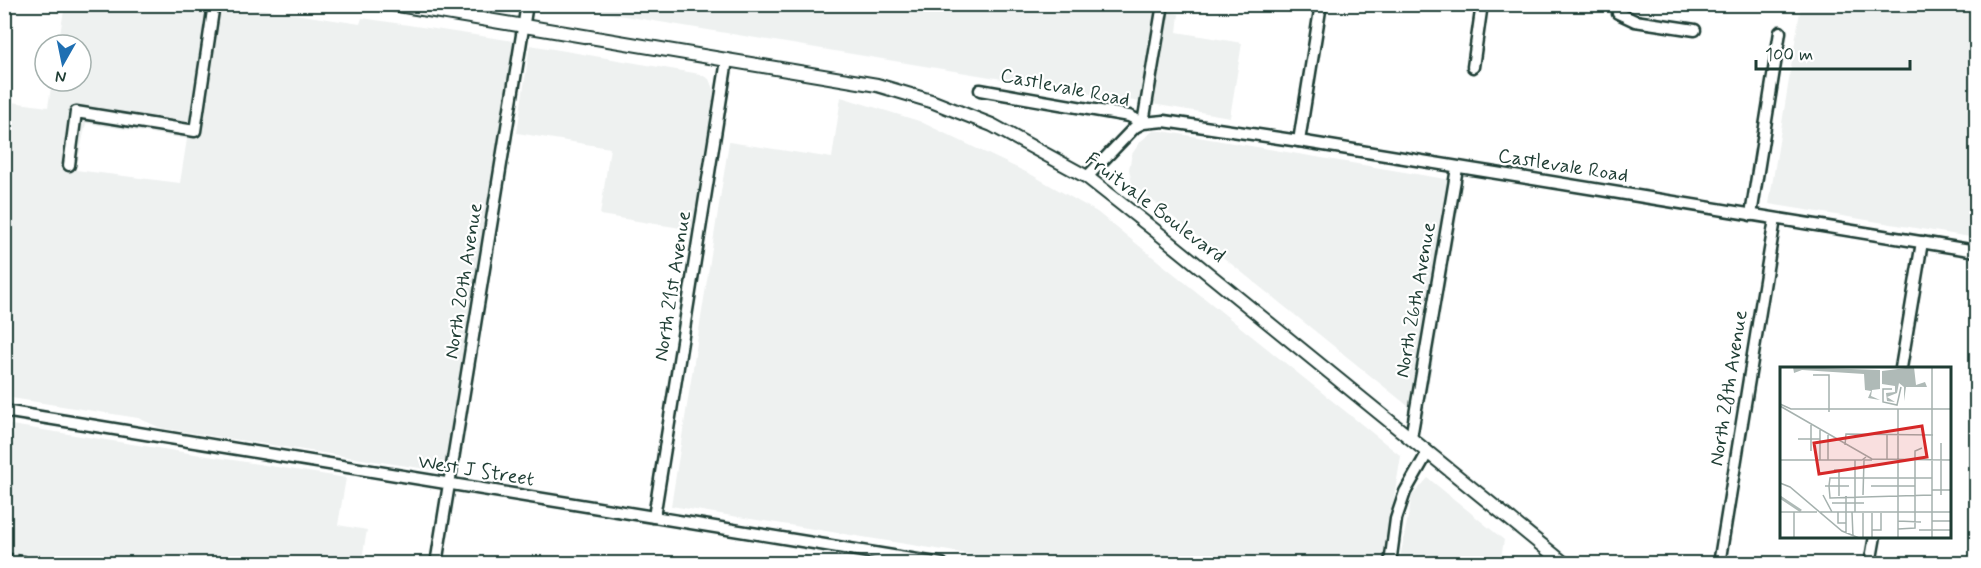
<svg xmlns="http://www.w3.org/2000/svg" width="1981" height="568" font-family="Mynerve,sans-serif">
  <rect width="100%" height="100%" fill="#fff"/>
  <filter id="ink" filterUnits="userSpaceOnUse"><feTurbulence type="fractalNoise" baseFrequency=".0167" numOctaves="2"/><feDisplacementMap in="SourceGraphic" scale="12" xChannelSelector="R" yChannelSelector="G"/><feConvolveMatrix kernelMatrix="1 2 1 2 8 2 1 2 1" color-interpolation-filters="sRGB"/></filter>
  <g filter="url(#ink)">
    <g fill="#eef1f0" fill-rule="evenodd">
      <path d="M65,5H237L360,24L362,18L514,41L446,462L439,470H433L161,428L138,418L5,397L4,101L48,107L52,81H81V45H58ZM86,123L187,139L180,183L76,170Z"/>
      <polygon points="558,5 1126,5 1179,14 1177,32 1242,43 1230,117"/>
      <polygon points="1801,5 1976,5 1976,238 1769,204"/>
      <polygon points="530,45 700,74 709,79 714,91 693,230 600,215 610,148 517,133"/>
      <polygon points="841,97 919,121 1032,175 1097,212 1401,456 1383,563 1023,563 671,506 729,142 832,158"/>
      <polygon points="1153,131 1162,131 1463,182 1423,418 1132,184 1129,169 1132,154 1141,141"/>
      <polygon points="5,424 346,478 338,525 367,530 362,559 393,563 5,563"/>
      <polygon points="1428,478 1504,540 1500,563 1399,563 1412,496"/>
    </g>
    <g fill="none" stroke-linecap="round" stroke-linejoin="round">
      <defs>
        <g id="minor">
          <polyline points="1619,4 1618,13 1635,21 1695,30"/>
          <polyline points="1473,67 1482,4"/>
          <polyline points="980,90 1129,116 1143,123 1163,4"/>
          <polyline points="1299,141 1321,4"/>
          <polyline points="69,165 76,112 195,131 214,4"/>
          <polyline points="1087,177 1135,127 1143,123 1164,121 1299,141 1976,251"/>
          <polyline points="1751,215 1780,32"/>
          <polyline points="1901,368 1922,242"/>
          <polyline points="4,411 942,564"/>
          <polyline points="1411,438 1457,168"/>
          <polyline points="654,517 727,60"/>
          <polyline points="436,564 527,4"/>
          <polyline points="1390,564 1396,519 1405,492 1428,452"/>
          <polyline points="1719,564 1775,219"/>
          <polyline points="1870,564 1875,536"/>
        </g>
        <polyline id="major" points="392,4 877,85 931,101 992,125 1087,177 1162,236 1565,564"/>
      </defs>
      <use href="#minor" stroke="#1f3d34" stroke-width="15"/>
      <use href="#major" stroke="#1f3d34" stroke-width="16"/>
      <use href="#minor" stroke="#fff" stroke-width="10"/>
      <use href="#major" stroke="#fff" stroke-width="12"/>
      <polyline stroke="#1f3d34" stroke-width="3" stroke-dasharray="9 4.5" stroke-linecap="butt" points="4,553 72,564"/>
    </g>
  </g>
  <g text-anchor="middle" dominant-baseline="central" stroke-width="4.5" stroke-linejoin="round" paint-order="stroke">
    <g font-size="20" fill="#1f3d34" stroke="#fff">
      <text transform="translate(1065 88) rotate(11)">Castlevale Road</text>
      <text transform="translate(1563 166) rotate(9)">Castlevale Road</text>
      <text transform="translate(1155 208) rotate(37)">Fruitvale Boulevard</text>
      <text transform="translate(464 281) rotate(-81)">North 20th Avenue</text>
      <text transform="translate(673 286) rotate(-81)">North 21st Avenue</text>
      <text transform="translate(1416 300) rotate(-80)">North 26th Avenue</text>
      <text transform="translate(1729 388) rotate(-81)">North 28th Avenue</text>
      <text transform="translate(476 471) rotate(9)">West J Street</text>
    </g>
  </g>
  <g transform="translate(1780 367)">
    <rect width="171" height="171" fill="#fff"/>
    <path d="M13,0L100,3V22L92,23L91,29L100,33L88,31L91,24L85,23L84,7L22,3L14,6ZM134,0L136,18L145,15L147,20H126L124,34V20L119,16L117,26L107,30L115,35L107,34L106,26L115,25V19L102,17V4Z" fill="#afbab7"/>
    <path fill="none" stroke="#afbab7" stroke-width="3" d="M0,130L21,144"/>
    <path fill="none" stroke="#a5b1ae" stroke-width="1.5" d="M152,0V171M33,8H49V45M112,22H103V35L117,38L121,20M0,37L11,42H171M0,39L92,92L171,93M31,58V84M40,63V93M18,72H40M161,76V128M65,78L66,67L153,68M0,93H82L86,90M48,93V68M107,93V67M54,103H59V129M0,116L10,120L62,164L79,171M45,119H69M91,119H135M152,123H171M43,128L52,145M83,128L84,93H92M152,128L50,131L49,119L50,111H152M66,129V167M52,136H84M0,145H37M14,145V171M40,145H171M58,145V156H66M72,145L73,170M75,145V93M83,146V171M92,146V171M118,154L141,155M152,154H171M118,162L135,161V84L142,81M92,163H101V146M139,163H171M118,171V42"/>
    <path fill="#d62828" fill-opacity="0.15" stroke="#d62828" stroke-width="3" d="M142,59L147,90L39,107L34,76Z"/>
    <rect width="171" height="171" fill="none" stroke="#1f3d34" stroke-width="3"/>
  </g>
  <rect width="1981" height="568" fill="none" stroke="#fff" stroke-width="24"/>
  <rect x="12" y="12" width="1957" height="544" fill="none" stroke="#1f3d34" stroke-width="2" filter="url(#ink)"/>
  <g transform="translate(63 63) rotate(189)"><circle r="28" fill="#ffffff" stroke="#a5b1ae" stroke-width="1.5"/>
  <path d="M0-4.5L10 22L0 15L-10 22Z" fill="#1f6fb2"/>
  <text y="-9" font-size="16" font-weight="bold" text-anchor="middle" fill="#1f3d34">N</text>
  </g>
  <path d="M1756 60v9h154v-9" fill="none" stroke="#1f3d34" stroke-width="3"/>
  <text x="1765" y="60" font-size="18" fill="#1f3d34" stroke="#ffffff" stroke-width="4.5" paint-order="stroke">100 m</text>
</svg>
